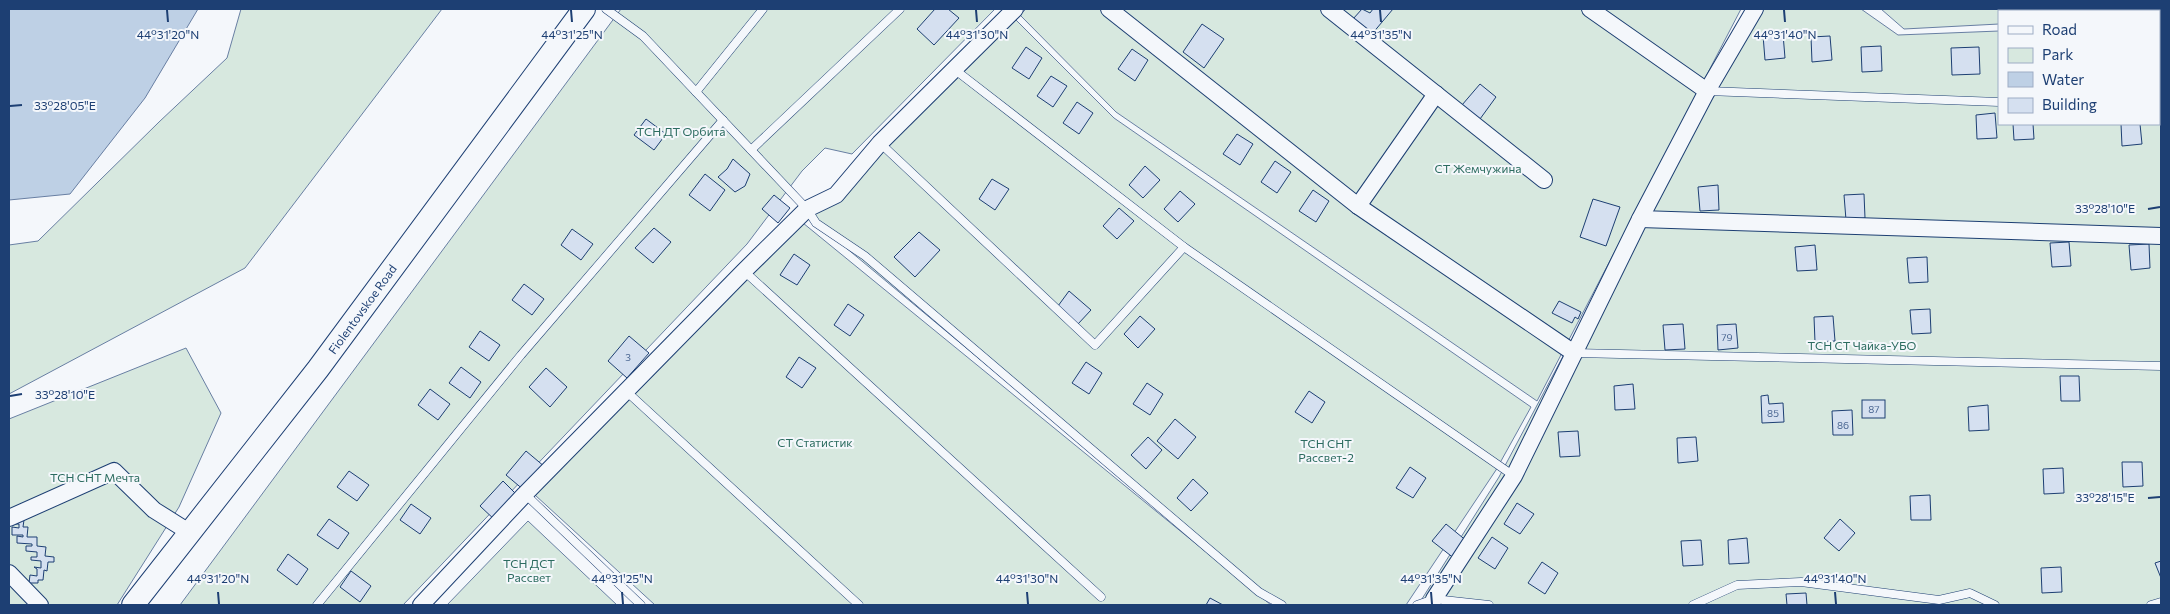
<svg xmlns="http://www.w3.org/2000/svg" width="2170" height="614" font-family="Commissioner,sans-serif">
  <rect width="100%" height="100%" fill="#f4f7fb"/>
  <g fill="#d7e8df" stroke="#687fa3">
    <polygon points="241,9 442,9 245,268 9,394 9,245 38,241 159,122 227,58"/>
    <polygon points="621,9 995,9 852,154 825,148 802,171 747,244 403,605 180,605"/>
    <polygon points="1026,9 1741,9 1537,401 1116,112 1020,15"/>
    <polygon points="1747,9 1861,9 1898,35 1999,31 1999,124 2159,124 2159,23 2161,23 2161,605 1437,605 1420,602 1499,477"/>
    <polygon points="1881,9 2161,9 2161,14 2159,15 2159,11 1999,11 1999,24 1904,29"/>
    <polygon points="1013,17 1114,118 1531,407 1496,470 1406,605 1275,605 815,222 809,211"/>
    <polygon points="803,223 1271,605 655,605 535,495"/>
    <polygon points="186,348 221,413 179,507 117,605 9,605 9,419"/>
    <polygon points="528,521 617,605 447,605"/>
  </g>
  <polygon fill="#bed0e5" stroke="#687fa3" points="9,9 198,9 145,98 70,194 9,200"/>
  <g fill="#d5e0f0" stroke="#1d3f73">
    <polygon points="935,9 948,9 959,18 934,45 917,29"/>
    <polygon points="1362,9 1370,13 1373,9 1393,9 1372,34 1353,19"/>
    <polygon points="1202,24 1224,39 1204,68 1183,52"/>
    <polygon points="1783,34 1785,58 1765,60 1763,35"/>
    <polygon points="1830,36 1832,60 1812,62 1811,37"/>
    <polygon points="1881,46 1882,71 1862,72 1861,47"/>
    <polygon points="1026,47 1042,58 1029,79 1012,68"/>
    <polygon points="1979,47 1980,74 1952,75 1951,48"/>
    <polygon points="1132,49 1148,60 1135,81 1118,69"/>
    <polygon points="1051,76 1067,86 1053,107 1037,96"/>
    <polygon points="1480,84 1496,97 1480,119 1462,105"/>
    <polygon points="1077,102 1093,113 1079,134 1063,123"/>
    <polygon points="1995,113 1997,138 1977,139 1976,115"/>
    <polygon points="646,119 666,134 654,150 634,135"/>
    <polygon points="2013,124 2033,124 2034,139 2014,140"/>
    <polygon points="2121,124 2140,124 2142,144 2122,146"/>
    <polygon points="1237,134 1253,144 1240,165 1223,154"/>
    <polygon points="733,159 750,174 745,186 735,192 718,177 727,169"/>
    <polygon points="1275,161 1291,172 1277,193 1261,182"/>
    <polygon points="1145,166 1160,180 1143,198 1129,185"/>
    <polygon points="705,174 725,190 710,211 689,195"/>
    <polygon points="992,179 1009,189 995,210 979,199"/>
    <polygon points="1718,185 1719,210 1700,211 1698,187"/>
    <polygon points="1313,190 1329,201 1316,222 1299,211"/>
    <polygon points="1180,191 1195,204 1178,222 1164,209"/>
    <polygon points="1864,194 1865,218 1846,220 1844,195"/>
    <polygon points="774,195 790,208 778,223 762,209"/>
    <polygon points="1593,199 1620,207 1606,246 1580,237"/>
    <polygon points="1119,208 1134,221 1117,239 1103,226"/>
    <polygon points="654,228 671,242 653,263 635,248"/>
    <polygon points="572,229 593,244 581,260 561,245"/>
    <polygon points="919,232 940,250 915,277 894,257"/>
    <polygon points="2069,242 2071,266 2052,267 2050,243"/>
    <polygon points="2149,244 2150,268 2131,270 2129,245"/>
    <polygon points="1815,245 1817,270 1797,271 1795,247"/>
    <polygon points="794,254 810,265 797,285 780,275"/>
    <polygon points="1927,257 1928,282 1909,283 1907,258"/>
    <polygon points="524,284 544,299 532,315 512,300"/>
    <polygon points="1069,291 1091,310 1078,324 1058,306"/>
    <polygon points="1559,301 1581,312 1578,319 1575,317 1572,323 1552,313"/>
    <polygon points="848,304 864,315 850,336 834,325"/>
    <polygon points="1930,309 1931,333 1912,334 1910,310"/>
    <polygon points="1140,316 1155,329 1138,348 1124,334"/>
    <polygon points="1833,316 1835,341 1815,342 1814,317"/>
    <polygon points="1683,324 1685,349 1665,350 1663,325"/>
    <polygon points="1736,324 1738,348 1718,350 1717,325"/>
    <polygon points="480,331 500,345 489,361 469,347"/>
    <polygon points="629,336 649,353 627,378 608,361"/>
    <polygon points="799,357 816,368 802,388 786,377"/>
    <polygon points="1086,362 1102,373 1089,394 1072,383"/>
    <polygon points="461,367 481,382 470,398 449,383"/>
    <polygon points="546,368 567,387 550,407 529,387"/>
    <polygon points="2060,376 2079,376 2080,401 2061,401"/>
    <polygon points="1147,383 1163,394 1150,415 1133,404"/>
    <polygon points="1633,384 1635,409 1615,410 1614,386"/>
    <polygon points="430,389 450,404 438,420 418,405"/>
    <polygon points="1309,391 1325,402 1312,423 1295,412"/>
    <polygon points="1768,395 1769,404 1783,403 1784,422 1762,423 1761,396"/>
    <rect x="1862" y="400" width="23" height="18"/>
    <polygon points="1988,405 1989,430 1969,431 1968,407"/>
    <polygon points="1852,410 1853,435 1833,435 1832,411"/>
    <polygon points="1175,419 1196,437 1178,459 1157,441"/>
    <polygon points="1578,431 1580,456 1560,457 1558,432"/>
    <polygon points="1148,437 1162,450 1146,469 1131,455"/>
    <polygon points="1696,437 1698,461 1678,463 1677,438"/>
    <polygon points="526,451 545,467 525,491 506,475"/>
    <polygon points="2122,462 2142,462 2143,486 2123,487"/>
    <polygon points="1410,467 1426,478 1413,498 1396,488"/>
    <polygon points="2063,468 2064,493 2044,494 2043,469"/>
    <polygon points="349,471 369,485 357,501 337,487"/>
    <polygon points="1193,479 1208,493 1191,511 1177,498"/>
    <polygon points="503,481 518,496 496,521 480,506"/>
    <polygon points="1930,495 1931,520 1911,520 1910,496"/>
    <polygon points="1517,503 1534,514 1520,534 1504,524"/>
    <polygon points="411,504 431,518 420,534 400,520"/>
    <polygon points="16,519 24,520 23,527 28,527 27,537 37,537 37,546 46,547 45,556 54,557 54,562 48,562 47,571 44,570 43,580 38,580 38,583 29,583 30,575 37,576 37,569 34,567 41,568 41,561 31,560 31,557 37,557 37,552 26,551 26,546 32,546 32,544 17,543 17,536 23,537 23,535 12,535 12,527 19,528 19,524 16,524"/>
    <polygon points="329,519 349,533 338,549 317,535"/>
    <polygon points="1840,519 1855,533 1839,551 1824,538"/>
    <polygon points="1446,524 1468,542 1455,559 1432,541"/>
    <polygon points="1492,537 1508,548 1495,569 1478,558"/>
    <polygon points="1747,538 1749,563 1729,564 1728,540"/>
    <polygon points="1701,540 1703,565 1683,566 1681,541"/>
    <polygon points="288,554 308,569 297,585 277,570"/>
    <polygon points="2161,561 2161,578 2155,563"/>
    <polygon points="1542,562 1558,573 1545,594 1528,583"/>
    <polygon points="2061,567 2062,592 2042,593 2041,568"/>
    <polygon points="351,571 371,586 360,602 340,587"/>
    <polygon points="1806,593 1807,605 1787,605 1786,594"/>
    <polygon points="1210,598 1223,605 1206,605"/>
  </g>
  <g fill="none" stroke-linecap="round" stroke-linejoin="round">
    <defs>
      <g id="lane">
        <polyline points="606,9 643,36 807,209 816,223 865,256 1259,592 1282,605"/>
        <polyline points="954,69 1184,247 1514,476"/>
        <polyline points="1707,91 1999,102"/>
        <polyline points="696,92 763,9"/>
        <polyline points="2159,109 2161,109"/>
        <polyline points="880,143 1095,345 1184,247"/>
        <polyline points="751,150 900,9"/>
        <polyline points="744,271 1101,597"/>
        <polyline points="1574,353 2161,366"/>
        <polyline points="626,391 859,605"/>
        <polyline points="525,494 641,605"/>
        <polyline points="317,605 521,355 723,120"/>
        <polyline points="1417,605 1434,599 1489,605"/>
        <polyline points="1693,605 1737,585 1801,582 1939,600 1970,593 1995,605"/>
        <polyline points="2151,605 2161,602"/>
      </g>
      <g id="street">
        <polyline points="1109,9 1358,206 1574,353"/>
        <polyline points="1329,9 1544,180"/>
        <polyline points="1590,9 1707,91"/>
        <polyline points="2057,9 2067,11"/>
        <polyline points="2159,23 2161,23"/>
        <polyline points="1358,206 1436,94"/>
        <polyline points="1640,219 2161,236"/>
        <polyline points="9,518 114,471 154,510 189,532"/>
        <polyline points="9,573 40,605"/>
        <polyline points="1434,599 1514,476 1640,219 1707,91 1755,9"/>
        <polyline points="421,605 525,494 744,271 807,209 836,195 880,143 1015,9"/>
      </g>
      <polyline id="secondary" points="133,605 318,369 584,9"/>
    </defs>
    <use href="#lane" stroke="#1d3f73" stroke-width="9"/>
    <use href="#street" stroke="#1d3f73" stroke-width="18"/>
    <use href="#secondary" stroke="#1d3f73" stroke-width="24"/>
    <use href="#lane" stroke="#f4f7fb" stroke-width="8"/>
    <use href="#street" stroke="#f4f7fb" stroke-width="16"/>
    <use href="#secondary" stroke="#f4f7fb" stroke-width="22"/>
  </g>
  <path fill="none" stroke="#1d3f73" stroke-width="2" d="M167,10L168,22M571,10L572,22M976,10L977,22M1380,10L1381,22M1784,10L1785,22M10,106L22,105M2148,209L2160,207M10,396L22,394M2148,498L2160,497M218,592L219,604M622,592L623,604M1027,592L1028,604M1431,592L1432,604M1835,592L1836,604"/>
  <g text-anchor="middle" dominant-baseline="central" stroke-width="4" stroke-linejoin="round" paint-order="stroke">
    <g font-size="10" fill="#4b6792">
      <text x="1727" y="337">79</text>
      <text x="628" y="357">3</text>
      <text x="1874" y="409">87</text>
      <text x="1773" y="413">85</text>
      <text x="1843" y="425">86</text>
    </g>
    <g font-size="12" fill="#2c6c60" stroke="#f4f7fb">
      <text x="681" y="131">ТСН ДТ Орбита</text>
      <text x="1478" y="168">СТ Жемчужина</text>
      <text x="1862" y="345">ТСН СТ Чайка-УБО</text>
      <text x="815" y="442">СТ Статистик</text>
      <text x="1326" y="443">ТСН СНТ<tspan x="1326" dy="14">Рассвет-2</tspan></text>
      <text x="95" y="477">ТСН СНТ Мечта</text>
      <text x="529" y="563">ТСН ДСТ<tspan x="529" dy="14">Рассвет</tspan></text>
    </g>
    <g font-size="12" fill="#1d3f73" stroke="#f4f7fb">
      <text transform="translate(362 309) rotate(-54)">Fiolentovskoe Road</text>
    </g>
  </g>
  <g font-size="12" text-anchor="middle" fill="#1d3f73" stroke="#f4f7fb" stroke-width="4" stroke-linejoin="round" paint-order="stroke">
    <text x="168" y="39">44°31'20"N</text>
    <text x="572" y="39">44°31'25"N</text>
    <text x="977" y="39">44°31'30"N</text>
    <text x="1381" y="39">44°31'35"N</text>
    <text x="1785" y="39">44°31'40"N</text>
    <text x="65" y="110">33°28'05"E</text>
    <text x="2105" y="213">33°28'10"E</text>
    <text x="65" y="399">33°28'10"E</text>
    <text x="2105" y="502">33°28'15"E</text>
    <text x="218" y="583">44°31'20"N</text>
    <text x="622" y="583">44°31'25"N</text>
    <text x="1027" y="583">44°31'30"N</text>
    <text x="1431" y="583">44°31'35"N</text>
    <text x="1835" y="583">44°31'40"N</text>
  </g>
  <rect width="2170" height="614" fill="none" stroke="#1d3f73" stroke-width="20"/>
  <rect x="1998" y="10" width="162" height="115" fill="#f4f7fb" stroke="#9eadc5"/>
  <rect x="2008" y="26" width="25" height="8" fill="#f4f7fb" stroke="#9eadc5"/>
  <text x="2042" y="35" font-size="15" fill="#1d3f73">Road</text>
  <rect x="2008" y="48" width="25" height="15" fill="#d7e8df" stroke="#9eadc5"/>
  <text x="2042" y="60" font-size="15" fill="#1d3f73">Park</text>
  <rect x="2008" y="72" width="25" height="15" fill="#bed0e5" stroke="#9eadc5"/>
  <text x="2042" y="85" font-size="15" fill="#1d3f73">Water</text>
  <rect x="2008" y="98" width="25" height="15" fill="#d5e0f0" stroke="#9eadc5"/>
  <text x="2042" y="110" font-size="15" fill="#1d3f73">Building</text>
</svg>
